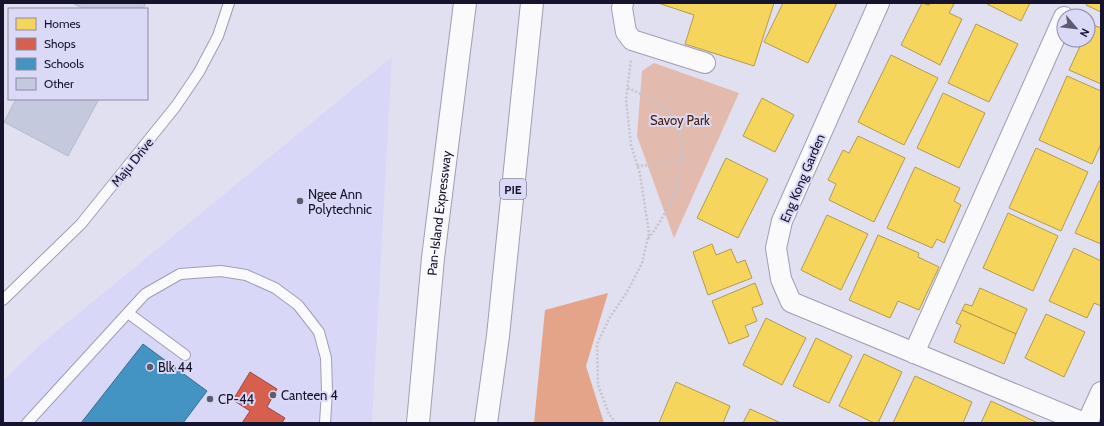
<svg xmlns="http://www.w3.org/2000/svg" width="1104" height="426" font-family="Cabin,sans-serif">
  <rect width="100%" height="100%" fill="#e0e0f0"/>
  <polygon fill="#d8d7f8" points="392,57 372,423 3,423 3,381 40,345"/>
  <polygon fill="#e3baae" points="654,63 739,93 674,238 637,136 642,71"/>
  <polygon fill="#e4a48a" points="608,293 586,366 604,423 534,423 545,310"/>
  <g fill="#f6d55c" stroke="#b39b4e">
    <polygon points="658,3 774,3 754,66 685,44 694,15"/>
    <polygon points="783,3 837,3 808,63 764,42"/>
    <polygon points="922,3 929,5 930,3 952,3 954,4 949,13 962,19 940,65 901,45"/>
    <polygon points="988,3 1030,3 1021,21 987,4"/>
    <polygon points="1087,3 1101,3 1101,12 1086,5"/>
    <polygon points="976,24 1018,44 989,102 948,83"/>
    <polygon points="1091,24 1101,28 1101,84 1069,70 1083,40 1088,40 1088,30"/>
    <polygon points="891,55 938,78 904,145 858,122"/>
    <polygon points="1067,76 1101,91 1101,144 1092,164 1039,140"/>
    <polygon points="943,93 985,113 959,168 917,148"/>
    <polygon points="762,98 794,115 775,152 743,136"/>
    <polygon points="858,136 905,158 874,222 829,200 836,184 828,180 843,150 849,153"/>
    <polygon points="1036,148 1088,172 1061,231 1009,208"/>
    <polygon points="726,158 768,179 738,238 697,218"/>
    <polygon points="915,167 960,188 954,201 961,205 944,243 937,239 932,248 887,228"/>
    <polygon points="1099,181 1101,182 1101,244 1075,233"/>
    <polygon points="1008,213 1058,236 1033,291 983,268"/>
    <polygon points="827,215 868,234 841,290 801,270"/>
    <polygon points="878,235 919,253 918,257 939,267 919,310 898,301 890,318 849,300"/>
    <polygon points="712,244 716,255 731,249 737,263 745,260 752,278 708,295 693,252"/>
    <polygon points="1074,248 1101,261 1101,306 1094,303 1087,318 1049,301"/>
    <polygon points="755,283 763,304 752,308 757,321 745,326 749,336 729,344 712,301"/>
    <polygon points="980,288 1027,309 1016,334 962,310 965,304 972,306"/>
    <polygon points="962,310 1016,334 1004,364 954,342 961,325 956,323"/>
    <polygon points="1046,314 1085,332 1064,377 1025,358"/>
    <polygon points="766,318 806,338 782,385 743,365"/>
    <polygon points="816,338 852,356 829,403 793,386"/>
    <polygon points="864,354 902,372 878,423 874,423 839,406"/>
    <polygon points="915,376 972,402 963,423 893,423"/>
    <polygon points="676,382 730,406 723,423 659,423"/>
    <polygon points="991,401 1038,423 981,423"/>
    <polygon points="750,409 781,423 743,423"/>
  </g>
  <polygon fill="#d6604d" stroke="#9c4943" points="250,372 277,389 267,407 285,418 282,423 242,423 250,411 233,400"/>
  <polygon fill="#4393c3" stroke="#366d96" points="143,344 207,391 183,423 81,423"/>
  <g fill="#c4c9dd" stroke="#b5bbcd">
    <polygon points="72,3 146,3 143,9 84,9"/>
    <polygon points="16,99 99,99 68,156 4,122"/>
  </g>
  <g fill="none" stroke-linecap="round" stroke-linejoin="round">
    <defs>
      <g id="service">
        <polyline points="3,300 81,224 176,106 199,72 218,36 229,3"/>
        <polyline points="128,313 185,355"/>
        <polyline points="27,423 145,294 180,274 221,271 246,275 275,288 298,305 319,332 326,358 327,391 325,423"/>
      </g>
      <g id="minor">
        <polyline points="623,3 622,8 626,32 632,40 705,63"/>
        <polyline points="879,3 782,221 776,248 781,279 791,302 1084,423"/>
        <polyline points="914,353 1064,17"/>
        <polyline points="1087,423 1101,392"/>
      </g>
      <g id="motorway">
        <path id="s1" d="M418,423L433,258L465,3"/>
        <polyline points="486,423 498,336 532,3"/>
      </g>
    </defs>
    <use href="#service" stroke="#9f9eb1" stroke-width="12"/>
    <use href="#minor" stroke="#9f9eb1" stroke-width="22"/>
    <use href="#motorway" stroke="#9f9eb1" stroke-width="24"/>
    <g stroke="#c5c5cb" stroke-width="2.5" stroke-dasharray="2 2" stroke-linecap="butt">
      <path d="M628,88C643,95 663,103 674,117C688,132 681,179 673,197C666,212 658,226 648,239"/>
      <polyline points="637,166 663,164 681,158"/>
      <polyline points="616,423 609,414 598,385 597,344 610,317 627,292 642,263 649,233 640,174 631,145 626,99 631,59"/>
    </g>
    <use href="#service" stroke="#fafafd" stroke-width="10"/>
    <use href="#minor" stroke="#fafafd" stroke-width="20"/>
    <use href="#motorway" stroke="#fafafd" stroke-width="22"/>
  </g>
  <g fill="#5d5b71" stroke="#dadaf6" stroke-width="1.5">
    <circle cx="300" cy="201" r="4"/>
    <circle cx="150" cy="367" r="4"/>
    <circle cx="273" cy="395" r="4"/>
    <circle cx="210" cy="399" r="4"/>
  </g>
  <g text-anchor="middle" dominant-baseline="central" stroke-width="4" stroke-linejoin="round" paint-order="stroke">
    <rect fill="#dadaf6" stroke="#514f69" stroke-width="1" x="500" y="179" width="26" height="20" rx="3"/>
    <g font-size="12" font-weight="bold" fill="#16132c">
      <text x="513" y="189">PIE</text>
    </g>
    <g font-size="13" fill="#4d2007" stroke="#dadaf6">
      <text x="680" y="120">Savoy Park</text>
    </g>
    <g font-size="13" fill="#16132c" stroke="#dadaf6">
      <text transform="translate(132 162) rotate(-51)">Maju Drive</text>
      <text transform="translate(802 178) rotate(-67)">Eng Kong Garden</text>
      <text stroke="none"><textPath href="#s1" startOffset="211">Pan-Island Expressway</textPath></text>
    </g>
    <g font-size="13" fill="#16132c" stroke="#dadaf6" text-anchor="start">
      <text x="308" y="194">Ngee Ann<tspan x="308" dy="15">Polytechnic</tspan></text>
      <text x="158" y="367">Blk 44</text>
      <text x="281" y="395">Canteen 4</text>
      <text x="218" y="399">CP-44</text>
    </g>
  </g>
  <rect width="1104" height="426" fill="none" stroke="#16132c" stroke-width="8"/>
  <rect x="8" y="8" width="140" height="92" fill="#dadaf6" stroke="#8c8aa5"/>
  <rect x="16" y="18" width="20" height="12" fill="#f6d55c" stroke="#8c8aa5"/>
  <text x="44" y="28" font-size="12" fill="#16132c">Homes</text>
  <rect x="16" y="38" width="20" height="12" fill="#d6604d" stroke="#8c8aa5"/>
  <text x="44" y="48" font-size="12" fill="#16132c">Shops</text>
  <rect x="16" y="58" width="20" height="12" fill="#4393c3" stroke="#8c8aa5"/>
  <text x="44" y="68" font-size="12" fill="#16132c">Schools</text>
  <rect x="16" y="78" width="20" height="12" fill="#c4c9dd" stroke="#8c8aa5"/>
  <text x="44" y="88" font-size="12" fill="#16132c">Other</text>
  <g transform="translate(1076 28) rotate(118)"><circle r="19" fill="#dadaf6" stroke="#8c8aa5"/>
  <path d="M0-3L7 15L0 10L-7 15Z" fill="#5d5b71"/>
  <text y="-6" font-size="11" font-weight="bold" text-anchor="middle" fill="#16132c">N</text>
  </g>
</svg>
